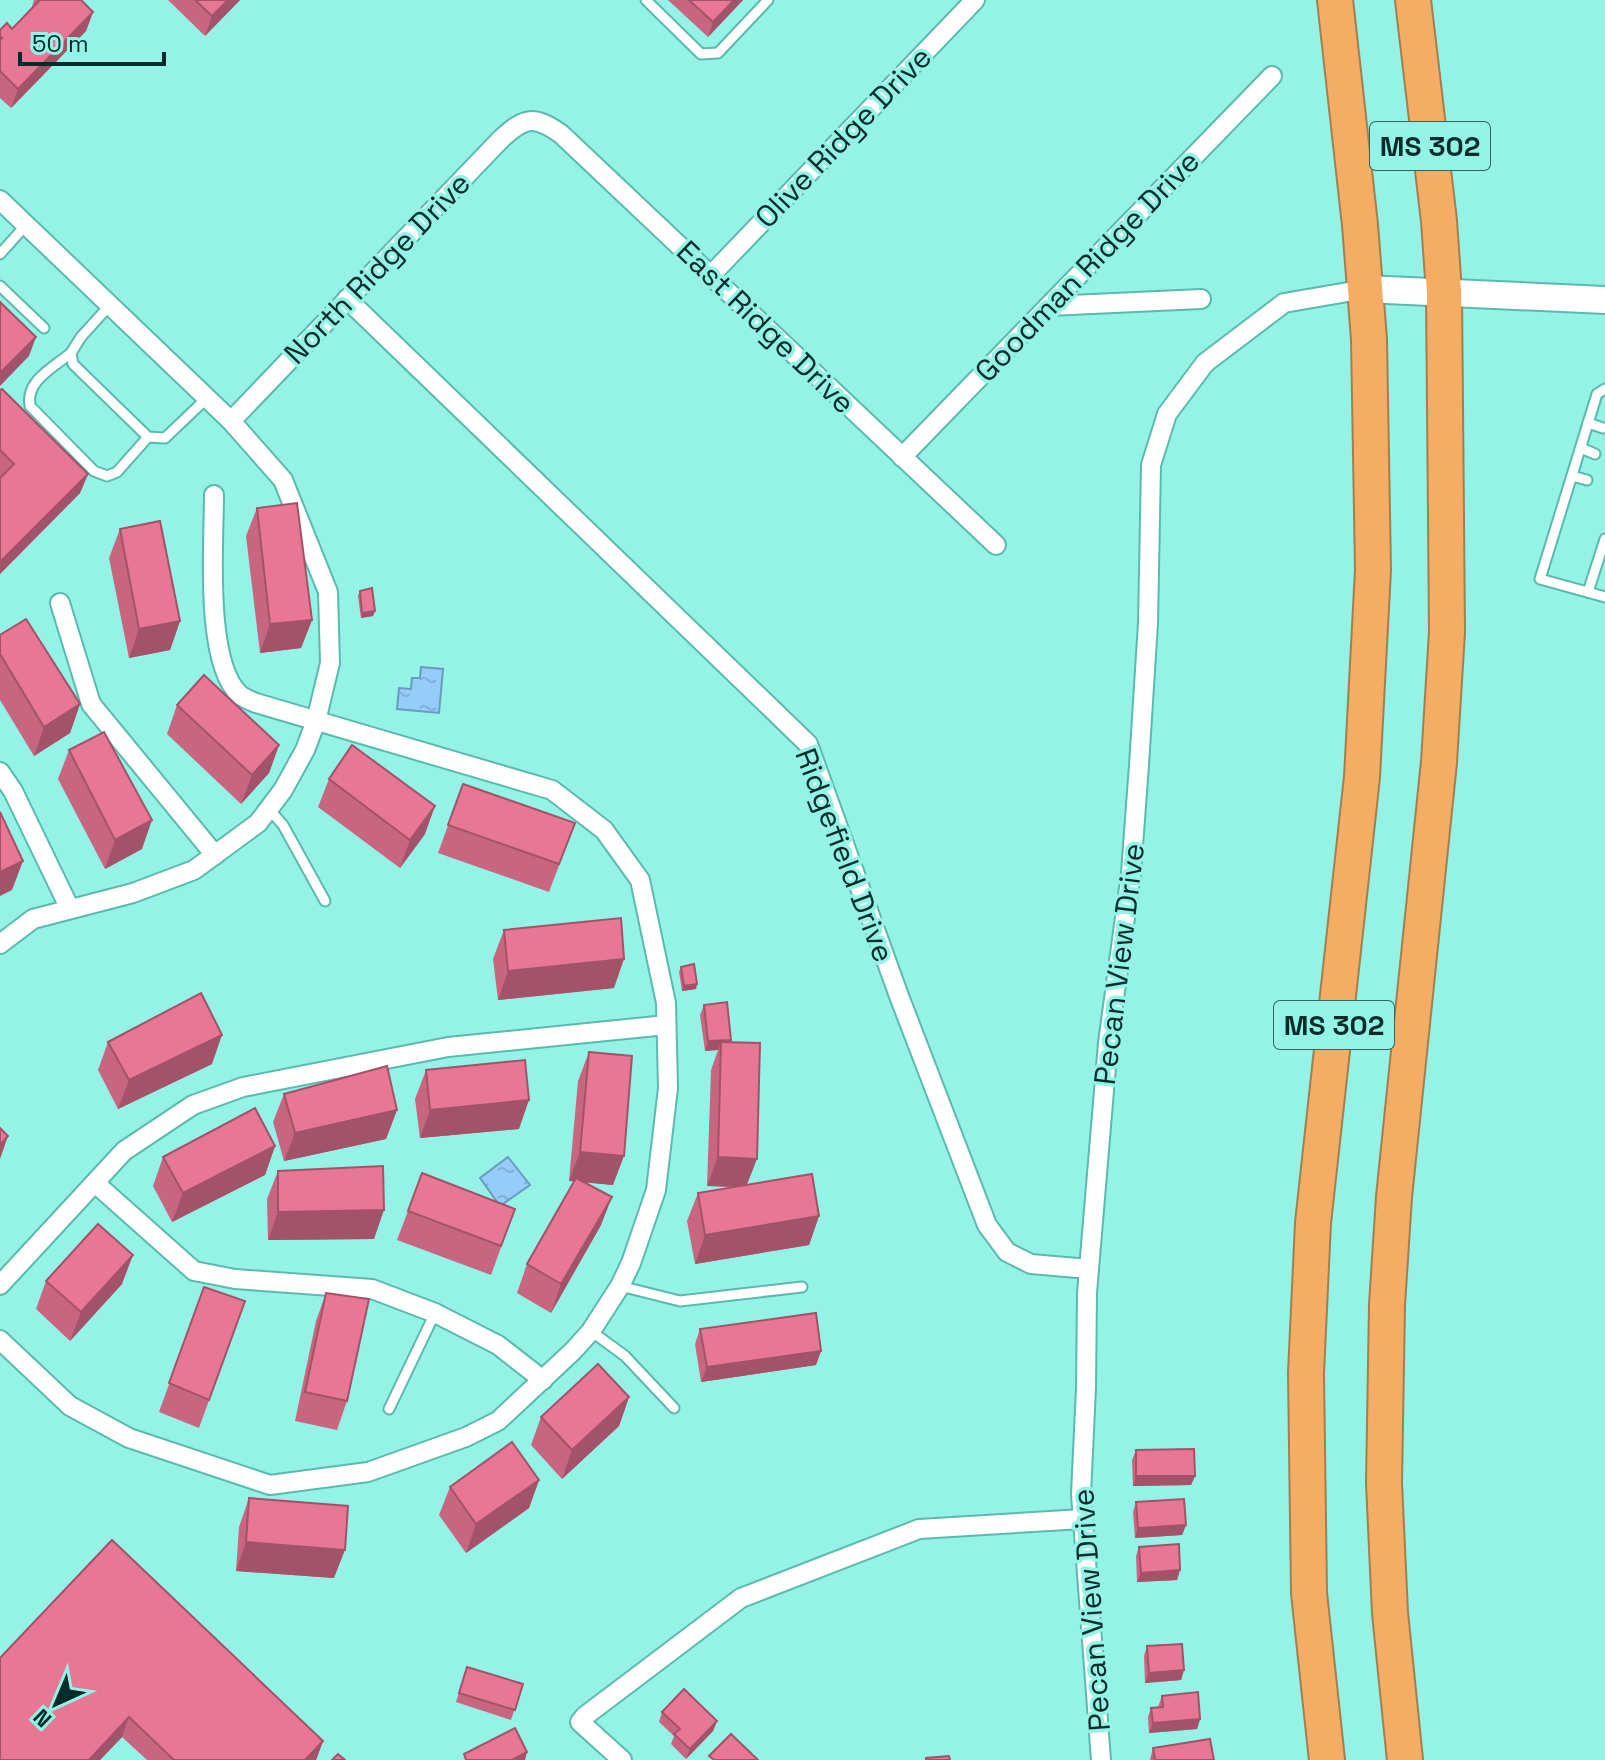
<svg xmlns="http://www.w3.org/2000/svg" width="1605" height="1760" font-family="'Space Grotesk',sans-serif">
  <defs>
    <pattern id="water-ripples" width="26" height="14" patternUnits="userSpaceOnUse" patternTransform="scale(2)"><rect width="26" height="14" fill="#96ccfa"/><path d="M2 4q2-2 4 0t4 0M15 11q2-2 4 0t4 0" fill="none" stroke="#80b0d6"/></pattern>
  </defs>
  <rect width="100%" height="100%" fill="#94f3e6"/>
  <g fill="url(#water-ripples)" stroke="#699cbb" stroke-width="2">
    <polygon points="421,667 443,669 439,713 397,709 399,688 411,689 412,678 420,678"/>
    <polygon points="508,1157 530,1185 500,1206 480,1178"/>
  </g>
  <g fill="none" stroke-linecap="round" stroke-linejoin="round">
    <defs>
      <g id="lane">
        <polyline points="646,0 701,54 718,53 768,0"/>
        <polyline points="0,254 26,225"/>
        <polyline points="0,286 44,328"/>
        <polyline points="110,305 81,337 71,353 73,364 148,437 165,438 207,398"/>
        <path d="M71,353C54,367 25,381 30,406L94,471L107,476L117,472L148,437"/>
        <polyline points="1605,389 1597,394 1540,579 1605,597"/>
        <polyline points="1588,423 1603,428"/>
        <polyline points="1581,448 1595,454"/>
        <polyline points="1572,476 1587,480"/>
        <polyline points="1588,592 1605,539"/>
        <polyline points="269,809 283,825 325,901"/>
        <polyline points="620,1286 680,1301 802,1287"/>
        <polyline points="591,1331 625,1356 674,1408"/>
        <polyline points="389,1409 435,1313"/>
      </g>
      <g id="street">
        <polyline points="0,200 231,421 283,480 328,592 330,663 316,721 305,750 283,790 258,823 194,870 133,893 33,919 0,944"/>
        <polyline points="712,274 975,0"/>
        <polyline points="347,299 808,744 899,996 987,1225 1007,1252 1031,1264 1089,1269"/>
        <polyline points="1049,306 1201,299"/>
        <path d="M231,421L501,139C525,117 534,115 561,134L996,545"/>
        <polyline points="902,457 1272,76"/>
        <polyline points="60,603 91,704 215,855"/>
        <polyline points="0,772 13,791 70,909"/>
        <polyline points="95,1183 194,1271 235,1279 372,1289 435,1313 498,1345 543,1380"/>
        <polyline points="0,1285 124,1151 193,1105 243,1087 448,1047 666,1025"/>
        <path d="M0,1340L70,1406L129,1438L270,1485L368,1472L466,1437L498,1421L573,1351L591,1331L620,1286L631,1263L656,1190L668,1088L666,1003L640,880L604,830L552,790L256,703C251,701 244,698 240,695C204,663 214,541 214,495"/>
        <polyline points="622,1760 580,1722 585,1716 741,1598 919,1529 1083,1519"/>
        <polyline points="1101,1760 1081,1494 1086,1388 1087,1293 1108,1043 1131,873 1139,765 1148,623 1151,465 1167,414 1205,363 1284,303 1365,289"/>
      </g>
      <polyline id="secondary" points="1365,289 1605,300"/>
      <g id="highway">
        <polyline points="1327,1760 1309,1593 1306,1373 1313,1223 1362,777 1373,570 1369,339 1360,225 1335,0"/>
        <polyline points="1405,1760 1390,1613 1384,1483 1387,1305 1394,1197 1439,762 1447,632 1444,292 1439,221 1413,0"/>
      </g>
    </defs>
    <use href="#lane" stroke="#5abaae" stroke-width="13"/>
    <use href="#street" stroke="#5abaae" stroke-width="22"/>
    <use href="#secondary" stroke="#5abaae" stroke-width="30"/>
    <use href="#highway" stroke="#a08050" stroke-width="38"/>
    <use href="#lane" stroke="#fff" stroke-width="9"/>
    <use href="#street" stroke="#fff" stroke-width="18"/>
    <use href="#secondary" stroke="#fff" stroke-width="26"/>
    <use href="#highway" stroke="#f5ac65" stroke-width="34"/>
  </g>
  <g fill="#c86681">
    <polygon points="34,0 81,0 93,12 86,31 11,108 0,98 0,30 12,29 31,10"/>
    <polygon points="168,0 240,0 205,36"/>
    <polygon points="668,0 743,0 708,37"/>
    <polygon points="0,390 88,474 80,493 0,574"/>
    <polygon points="257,508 312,620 301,648 260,653 246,536"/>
    <polygon points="120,529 180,621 170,650 129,658 109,558"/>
    <polygon points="360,591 375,611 373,616 361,618 358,596"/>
    <polygon points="0,635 80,704 70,733 34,756 0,700"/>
    <polygon points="177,705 279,745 269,773 241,804 167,734"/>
    <polygon points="69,750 142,849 105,869 58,779"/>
    <polygon points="329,779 425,834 400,868 318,807"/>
    <polygon points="463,784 575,823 549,892 438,853"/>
    <polygon points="504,930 614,988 498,1000 493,959"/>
    <polygon points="681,967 697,984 696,989 682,991 679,972"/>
    <polygon points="704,1005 731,1040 730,1042 747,1184 819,1216 809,1245 695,1264 687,1221 698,1193 733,1187 707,1186 711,1070 718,1050 705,1051 700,1015"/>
    <polygon points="108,1042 212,1064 118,1109 98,1070"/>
    <polygon points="589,1052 613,1185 584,1182 601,1225 551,1313 517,1293 527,1264 575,1181 569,1181 578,1081"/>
    <polygon points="426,1070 519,1129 420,1138 415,1099"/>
    <polygon points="284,1094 397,1110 386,1139 284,1161 273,1122"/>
    <polygon points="275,1146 265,1175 172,1222 153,1186 163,1157"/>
    <polygon points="278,1171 374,1239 268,1240 267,1199"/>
    <polygon points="515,1209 491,1275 397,1240 408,1211"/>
    <polygon points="46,1281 122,1284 70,1341 36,1309"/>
    <polygon points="204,1287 245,1301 199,1428 159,1412"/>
    <polygon points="326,1293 347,1401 337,1430 295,1421 316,1321"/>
    <polygon points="700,1329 821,1351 816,1365 701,1382 695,1344"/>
    <polygon points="629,1397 619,1426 562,1479 531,1445 541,1417"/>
    <polygon points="1136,1450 1195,1476 1191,1485 1133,1486 1132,1460"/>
    <polygon points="539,1480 529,1508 466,1553 439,1515 450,1487"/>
    <polygon points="249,1498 334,1578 236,1571 239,1527"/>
    <polygon points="1136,1502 1186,1525 1182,1535 1135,1538 1133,1512"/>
    <polygon points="1139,1547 1180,1570 1177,1580 1137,1582 1136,1556"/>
    <polygon points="1147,1646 1184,1670 1181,1680 1145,1683 1144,1656"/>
    <polygon points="0,1658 323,1741 316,1760 147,1760 122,1737 100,1760 0,1760"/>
    <polygon points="467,1667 523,1684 511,1720 456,1702"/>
    <polygon points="1162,1696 1200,1719 1197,1729 1149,1733 1148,1717 1151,1708 1158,1707"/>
    <polygon points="662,1712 717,1721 713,1731 686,1759 671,1744 674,1736 659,1722"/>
    <polygon points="1153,1748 1214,1760 1150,1760"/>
  </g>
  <g fill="#a25369">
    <polygon points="228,0 240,0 205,36 212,16"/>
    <polygon points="734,0 743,0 708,37 713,22"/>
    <polygon points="93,12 86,31 11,108 18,89"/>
    <polygon points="36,337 29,356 0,386 0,373"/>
    <polygon points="88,474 80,493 0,574 0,562"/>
    <polygon points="375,611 373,616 361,618 362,613"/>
    <polygon points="312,620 301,648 260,653 270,624"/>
    <polygon points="180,621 170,650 129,658 139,629"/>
    <polygon points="80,704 70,733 34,756 44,727"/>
    <polygon points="279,745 269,773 241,804 252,775"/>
    <polygon points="435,806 425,834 400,868 410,840"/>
    <polygon points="152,820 142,849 105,869 115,840"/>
    <polygon points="23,861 12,890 0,896 0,872"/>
    <polygon points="624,959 614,988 498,1000 508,971"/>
    <polygon points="697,984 696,989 682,991 684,986"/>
    <polygon points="222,1035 212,1064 118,1109 129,1080"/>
    <polygon points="731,1040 727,1050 721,1042 718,1050 705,1051 708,1041"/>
    <polygon points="529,1100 519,1129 420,1138 430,1110"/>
    <polygon points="397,1110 386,1139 284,1161 295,1133"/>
    <polygon points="8,1136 0,1159 0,1145"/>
    <polygon points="275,1146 265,1175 172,1222 183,1193"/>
    <polygon points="580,1152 624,1156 613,1185 569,1181"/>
    <polygon points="718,1157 757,1159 746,1187 707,1186"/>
    <polygon points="612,1197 601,1225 551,1313 561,1284"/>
    <polygon points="384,1210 374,1239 268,1240 278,1212"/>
    <polygon points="819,1216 809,1245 695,1264 705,1235"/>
    <polygon points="133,1255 122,1284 70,1341 81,1312"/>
    <polygon points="821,1351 816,1365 701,1382 707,1367"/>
    <polygon points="629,1397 619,1426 562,1479 572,1450"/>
    <polygon points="1136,1476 1195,1476 1191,1485 1133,1486"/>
    <polygon points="539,1480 529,1508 466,1553 476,1524"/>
    <polygon points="1186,1525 1182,1535 1135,1538 1138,1528"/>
    <polygon points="246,1542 345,1550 334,1578 236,1571"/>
    <polygon points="1180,1570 1177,1580 1137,1582 1141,1573"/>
    <polygon points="1184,1670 1181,1680 1145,1683 1149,1673"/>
    <polygon points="129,1717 122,1737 100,1760 89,1760"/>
    <polygon points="1200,1719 1197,1729 1149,1733 1153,1723"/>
    <polygon points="717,1721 713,1731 686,1759 690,1749"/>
    <polygon points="323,1741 316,1760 305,1760"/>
    <polygon points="527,1752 525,1760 512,1760"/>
  </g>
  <g fill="#e87796" stroke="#a25369" stroke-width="2">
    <polygon points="38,0 81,0 93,12 18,89 0,71 0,40 2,38 0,37 0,30 7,23 12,29 39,1"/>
    <polygon points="195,0 228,0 212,16"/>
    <polygon points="689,0 734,0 713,22"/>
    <polygon points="0,302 36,337 0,373"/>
    <polygon points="2,389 88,474 0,562 0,478 14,464 0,450 0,390"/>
    <polygon points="297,503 312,620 270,624 257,508"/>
    <polygon points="160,521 180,621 139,629 120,529"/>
    <polygon points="372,588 375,611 362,613 360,591"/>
    <polygon points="26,619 80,704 44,727 0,654 0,635"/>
    <polygon points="204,675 279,745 252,775 177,705"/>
    <polygon points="104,732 152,820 115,840 69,750"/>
    <polygon points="352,745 435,806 410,840 329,779"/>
    <polygon points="463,784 575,823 559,864 448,825"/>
    <polygon points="0,812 23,861 0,872"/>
    <polygon points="621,918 624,959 508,971 504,930"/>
    <polygon points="694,964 697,984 684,986 681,967"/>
    <polygon points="201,993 222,1035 129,1080 108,1042"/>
    <polygon points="727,1002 731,1040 708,1041 704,1005"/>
    <polygon points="721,1042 760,1043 757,1159 718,1157"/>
    <polygon points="589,1052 632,1056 624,1156 580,1152"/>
    <polygon points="525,1060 529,1100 430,1110 426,1070"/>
    <polygon points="387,1066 397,1110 295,1133 284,1094"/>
    <polygon points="255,1108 275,1146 183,1193 163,1157"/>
    <polygon points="0,1128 8,1136 0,1145"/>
    <polygon points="383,1166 384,1210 278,1212 278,1171"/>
    <polygon points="422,1173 515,1209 501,1246 408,1211"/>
    <polygon points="812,1174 819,1216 705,1235 698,1193"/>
    <polygon points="576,1178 612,1197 561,1284 527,1264"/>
    <polygon points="98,1224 133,1255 81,1312 46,1281"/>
    <polygon points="204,1287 245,1301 209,1400 169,1383"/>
    <polygon points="326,1293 369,1299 347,1401 305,1392"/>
    <polygon points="816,1313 821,1351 707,1367 700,1329"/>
    <polygon points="598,1364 629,1397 572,1450 541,1417"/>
    <polygon points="512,1442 539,1480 476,1524 450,1487"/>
    <polygon points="1194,1449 1195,1476 1136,1476 1136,1450"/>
    <polygon points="249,1498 348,1506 345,1550 246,1542"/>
    <polygon points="1184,1499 1186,1525 1138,1528 1136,1502"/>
    <polygon points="112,1540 323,1741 305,1760 174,1760 129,1717 89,1760 0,1760 0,1658"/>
    <polygon points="1179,1544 1180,1570 1141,1573 1139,1547"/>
    <polygon points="1182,1644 1184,1670 1149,1673 1147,1646"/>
    <polygon points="467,1667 523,1684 515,1710 459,1693"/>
    <polygon points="684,1689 717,1721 690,1749 674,1734 680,1729 662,1712"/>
    <polygon points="1198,1692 1200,1719 1153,1723 1151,1708 1163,1707 1162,1696"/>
    <polygon points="515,1728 527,1752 512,1760 466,1760 464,1754"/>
    <polygon points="731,1734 758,1760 714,1760 709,1756"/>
    <polygon points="1210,1739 1214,1760 1155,1760 1153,1748"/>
    <polygon points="338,1754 345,1760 332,1760"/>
    <polygon points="949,1756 950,1760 926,1760 926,1758"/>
  </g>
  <g text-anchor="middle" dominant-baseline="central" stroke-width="7" stroke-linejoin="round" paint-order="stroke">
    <g fill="#94f3e6" stroke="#2d6862" stroke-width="2">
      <rect x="1370" y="122" width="120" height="48" rx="6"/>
      <rect x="1274" y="1001" width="120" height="48" rx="6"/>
    </g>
    <g font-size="28" font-weight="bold" fill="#012d29">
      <text x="1430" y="146">MS 302</text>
      <text x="1334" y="1025">MS 302</text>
    </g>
    <g font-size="30" fill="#012d29" stroke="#94f3e6">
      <text transform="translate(843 137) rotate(-46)">Olive Ridge Drive</text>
      <text transform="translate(1087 266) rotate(-46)">Goodman Ridge Drive</text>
      <text transform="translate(377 268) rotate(-46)">North Ridge Drive</text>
      <text transform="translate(766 327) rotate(44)">East Ridge Drive</text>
      <text transform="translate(845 855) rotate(69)">Ridgefield Drive</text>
      <text transform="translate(1119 964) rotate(-83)">Pecan View Drive</text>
      <text transform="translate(1091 1610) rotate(-94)">Pecan View Drive</text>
    </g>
  </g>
  <g transform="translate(56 1704) rotate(224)" stroke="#94f3e6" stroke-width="6" paint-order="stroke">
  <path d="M0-6L14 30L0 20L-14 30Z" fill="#012d29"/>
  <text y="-12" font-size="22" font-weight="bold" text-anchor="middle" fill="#012d29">N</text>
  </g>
  <path d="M20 52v12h144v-12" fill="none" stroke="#012d29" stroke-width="4"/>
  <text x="32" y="52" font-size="24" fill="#012d29" stroke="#94f3e6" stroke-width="6" paint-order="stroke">50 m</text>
</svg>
